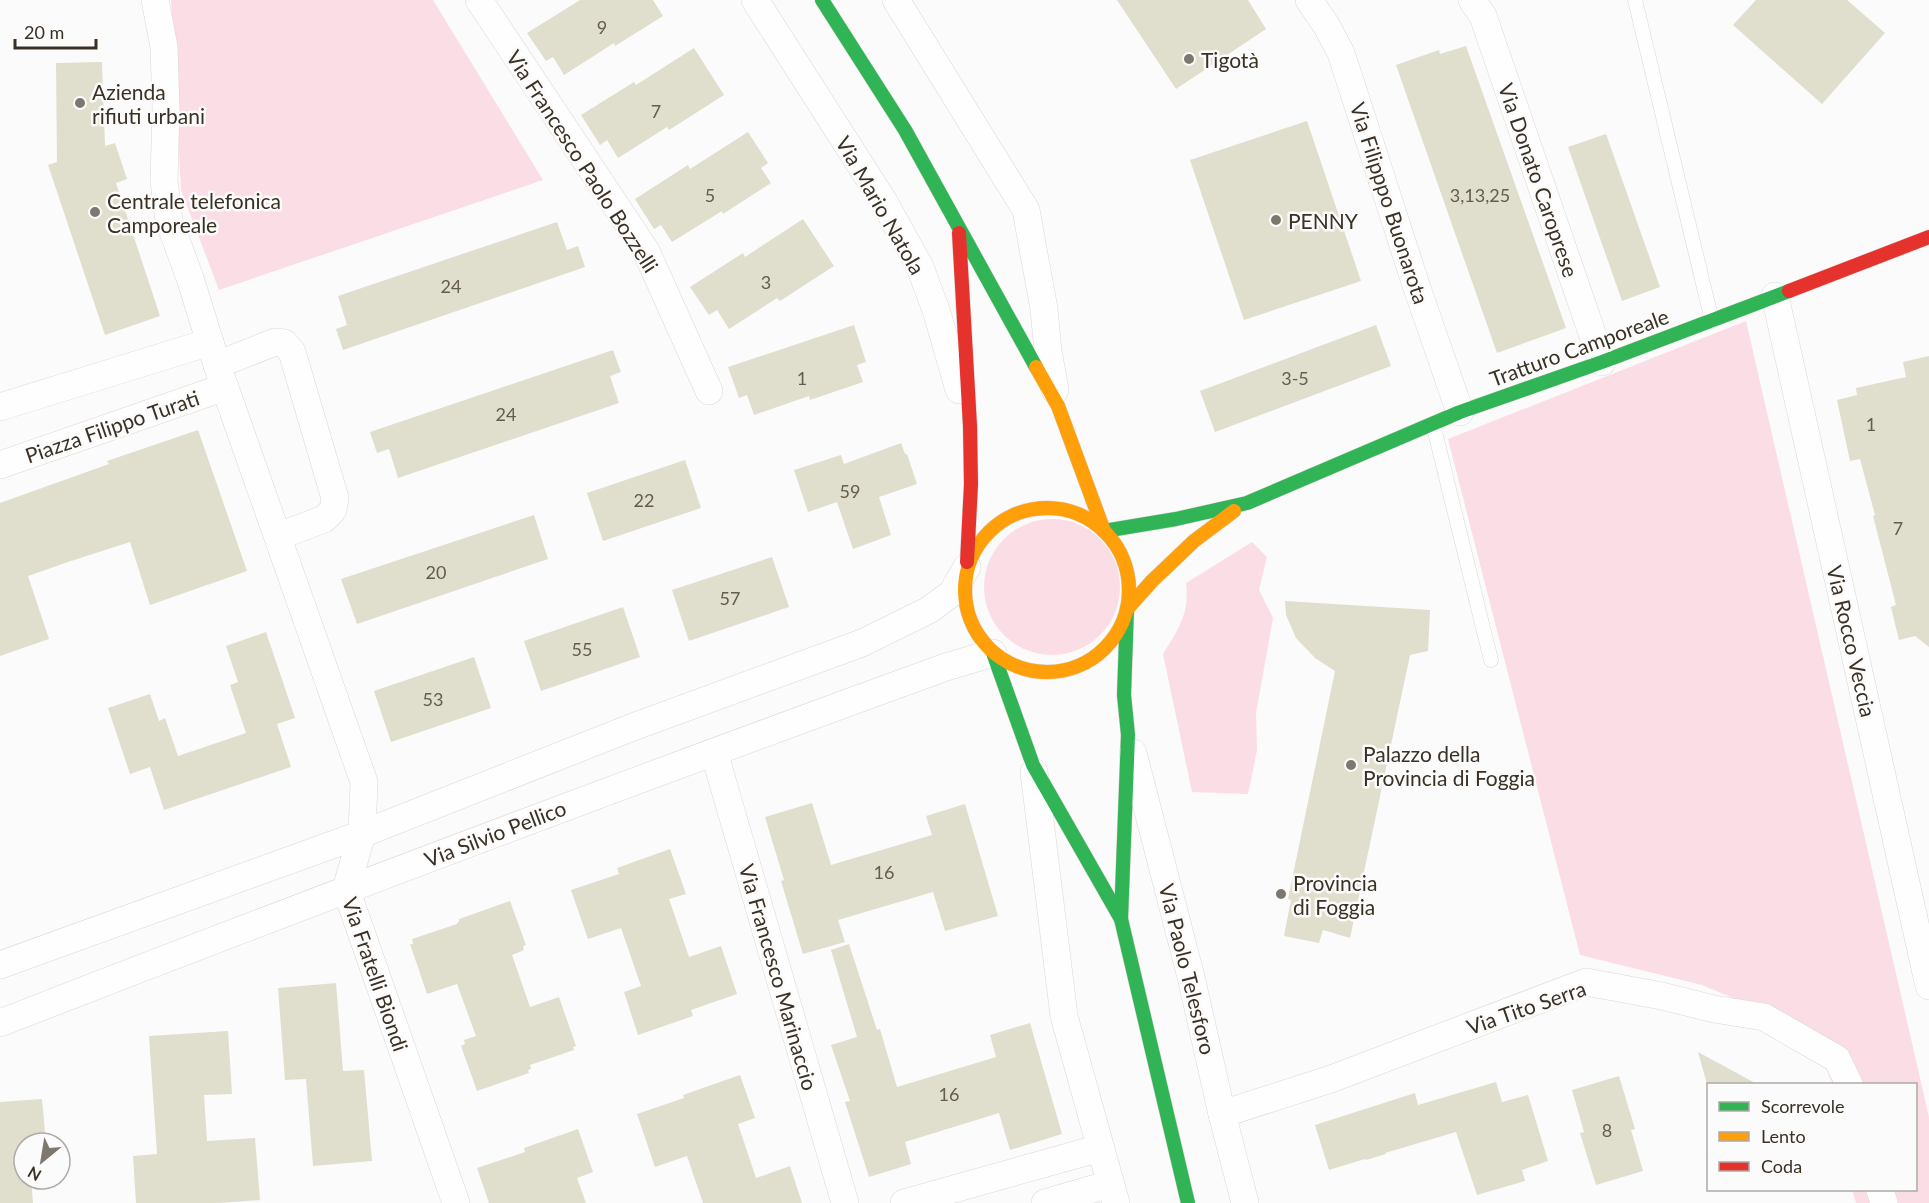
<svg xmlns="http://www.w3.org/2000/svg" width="1929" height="1203" font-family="Lato,sans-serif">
  <rect width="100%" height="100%" fill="#fbfbfb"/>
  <g fill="#fbdde6">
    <polygon points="171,0 433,0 543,180 219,290 181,190"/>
    <polygon points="1746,321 1929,1117 1929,1203 1856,1203 1852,1190 1916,1190 1916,1084 1833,1084 1808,1029 1702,985 1580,955 1448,439"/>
    <circle cx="1052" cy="587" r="68"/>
    <path d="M1252,542L1267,557L1259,590L1273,618L1256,713L1257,750L1248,794L1192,792L1163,654C1178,630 1190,613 1186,583Z"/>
  </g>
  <g fill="#e0decd">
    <polygon points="580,0 653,0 663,16 615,46 614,43 564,75 553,57 546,61 527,33"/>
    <polygon points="1117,0 1248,0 1266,29 1176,89"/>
    <polygon points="1756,0 1847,0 1885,33 1822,104 1733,25"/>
    <polygon points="1466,46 1566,328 1497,353 1396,65 1439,50 1440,54"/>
    <polygon points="694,48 724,95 669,130 667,127 618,158 607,140 600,145 581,115 634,82 636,85"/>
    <polygon points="102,62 105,146 115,143 127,179 116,183 160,316 105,335 48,165 57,162 56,63"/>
    <polygon points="1307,121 1361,281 1244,320 1190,160"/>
    <polygon points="748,132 768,163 761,168 771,183 723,214 722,211 672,242 661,225 654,229 635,199 688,165 690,169"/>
    <polygon points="1606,134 1660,287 1622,301 1568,147"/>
    <polygon points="803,219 834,266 780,301 777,298 729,329 717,310 709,315 690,287 743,253 745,257"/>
    <polygon points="557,222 567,250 578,246 585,267 343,350 336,329 347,325 338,296"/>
    <polygon points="854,325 866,362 857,365 863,382 810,400 809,396 754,415 747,395 739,398 728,367"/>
    <polygon points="1376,325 1391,366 1215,432 1200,391"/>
    <polygon points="613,350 621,372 610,376 619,403 398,478 389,449 377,453 370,432"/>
    <polygon points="1929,356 1929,647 1915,636 1899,640 1891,607 1896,605 1873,516 1875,515 1860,459 1850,461 1837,400 1857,395 1856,388 1906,377 1903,362"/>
    <polygon points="198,430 247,571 150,605 130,542 71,561 28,576 49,639 0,656 0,503 109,464 107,461"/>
    <polygon points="901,443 905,454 907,454 917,484 879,497 891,535 853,549 837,502 808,512 794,470 841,455 844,464"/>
    <polygon points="685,460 701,508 603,541 587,493"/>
    <polygon points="534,515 548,559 357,624 341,579"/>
    <polygon points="772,557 789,607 689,641 672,590"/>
    <polygon points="1285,601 1430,610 1428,651 1410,655 1350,938 1323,930 1319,943 1284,936 1291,900 1288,899 1335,671 1315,658 1296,638 1286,615"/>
    <polygon points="623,607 640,657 541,691 524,641"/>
    <polygon points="266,632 295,718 277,724 291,767 164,810 150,767 130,774 108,708 150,694 159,721 165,718 178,756 246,733 230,685 238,682 226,646"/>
    <polygon points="474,657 491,708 391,742 374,691"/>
    <polygon points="812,803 831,865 932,835 926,816 965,804 998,916 945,931 933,892 838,920 845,942 803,954 781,881 784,880 765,817"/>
    <polygon points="670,849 686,894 669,899 689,957 721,946 737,994 691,1010 693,1016 638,1035 624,992 641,986 621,928 588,939 571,890 619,874 617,868"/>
    <polygon points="510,901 526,945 523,946 524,950 512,955 530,1007 559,997 576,1046 573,1047 574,1050 530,1065 531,1069 528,1070 529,1073 477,1091 461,1046 465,1044 464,1040 476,1036 457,984 427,994 410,944 413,944 412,939 457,924 457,923 459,922 459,919"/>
    <polygon points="849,944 877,1030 880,1029 897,1087 996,1057 990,1035 1030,1023 1062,1134 1010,1150 999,1113 905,1142 911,1164 869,1177 845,1102 850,1101 831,1045 857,1037 831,950"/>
    <polygon points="336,983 343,1071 364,1070 372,1161 313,1166 306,1079 285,1080 278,988"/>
    <polygon points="228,1031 232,1094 204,1095 207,1141 255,1138 260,1200 219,1203 136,1203 133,1156 157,1154 149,1036"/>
    <polygon points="1698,1052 1757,1084 1707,1084"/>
    <polygon points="740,1075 755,1118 738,1124 756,1178 790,1166 802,1203 703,1203 687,1156 655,1167 637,1114 684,1098 683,1095"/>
    <polygon points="1619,1076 1635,1129 1631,1130 1643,1171 1596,1185 1580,1133 1584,1132 1572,1090"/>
    <polygon points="1496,1082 1502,1102 1528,1095 1548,1161 1522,1170 1525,1181 1477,1195 1456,1132 1385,1153 1386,1154 1366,1160 1365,1159 1329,1170 1315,1125 1415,1093 1418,1105"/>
    <polygon points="42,1099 46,1143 24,1143 24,1179 31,1179 33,1203 0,1203 0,1102"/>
    <polygon points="578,1129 593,1172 577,1178 586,1203 489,1203 477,1168 525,1152 524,1148"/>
  </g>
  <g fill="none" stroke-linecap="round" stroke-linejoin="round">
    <defs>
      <g id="lane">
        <polyline points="1635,0 1712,321"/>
        <polyline points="1433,424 1491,660"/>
      </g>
      <g id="street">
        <polyline points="155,0 164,47 166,109 164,181 169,221 190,278 217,365 364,782 362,834 346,889 456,1203"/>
        <polyline points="479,0 646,251 709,391"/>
        <polyline points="755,0 884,202 920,267 937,313 959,390"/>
        <polyline points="896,0 1026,210 1044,309 1048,351 1055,390"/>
        <polyline points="1309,0 1326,25 1341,53 1416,285 1460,412"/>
        <polyline points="1472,0 1483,16 1602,362"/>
        <polyline points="1775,296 1929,986"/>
        <polyline points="217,365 275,342 284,343 292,352 335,498 333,510 324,519 279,536"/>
        <polyline points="0,407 210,342"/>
        <polyline points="0,465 225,387"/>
        <polyline points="714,752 845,1203"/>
        <polyline points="1133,753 1191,977 1222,1114 1245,1203"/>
        <polyline points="1034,772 1064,1016 1116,1203"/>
        <polyline points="0,965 362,834 633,727 862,643 929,610 952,593 967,567"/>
        <path d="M0,1023C314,901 629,782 946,667L993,653"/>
        <polyline points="1222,1114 1331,1079 1586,982 1662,996 1714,1009 1764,1017 1837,1059 1849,1084"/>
        <polyline points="1880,1190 1884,1203"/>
        <polyline points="904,1203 1100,1148"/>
        <polyline points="1045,1203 1110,1184"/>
      </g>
      <g id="fast">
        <polyline points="822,0 905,130 1036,367"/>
        <polyline points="1104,531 1176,519 1247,503 1460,412 1602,362 1789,291"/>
        <polyline points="1127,609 1124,695 1128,735 1121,919 1188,1203"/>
        <polyline points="993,653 1033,765 1121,919"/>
      </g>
      <g id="slow">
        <polyline points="1036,367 1058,406 1104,531"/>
        <circle cx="1047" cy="590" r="82"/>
        <polyline points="1127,609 1152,581 1194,541 1234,511"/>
      </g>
      <g id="jam">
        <polyline points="959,233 970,426 971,484 967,562"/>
        <polyline points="1789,291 1929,237"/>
      </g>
    </defs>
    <use href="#lane" stroke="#dcd7d2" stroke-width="15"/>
    <use href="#street" stroke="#dcd7d2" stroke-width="28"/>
    <use href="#fast" stroke="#dcd7d2" stroke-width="15"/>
    <use href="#slow" stroke="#dcd7d2" stroke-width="15"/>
    <use href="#jam" stroke="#dcd7d2" stroke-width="15"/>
    <use href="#lane" stroke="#fefefe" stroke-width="14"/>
    <use href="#street" stroke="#fefefe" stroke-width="27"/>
    <use href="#fast" stroke="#30b455" stroke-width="14"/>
    <use href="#slow" stroke="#ff9f0a" stroke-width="14"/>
    <use href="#jam" stroke="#e5322d" stroke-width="14"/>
  </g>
  <g fill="#7e776f" stroke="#fbfbfb" stroke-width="2">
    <circle cx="1189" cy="59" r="6"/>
    <circle cx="80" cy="103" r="6"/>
    <circle cx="95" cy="212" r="6"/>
    <circle cx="1276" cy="220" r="6"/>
    <circle cx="1351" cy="765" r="6"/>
    <circle cx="1281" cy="894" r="6"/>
  </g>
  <g text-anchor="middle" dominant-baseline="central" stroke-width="5" stroke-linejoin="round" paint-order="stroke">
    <g font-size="18" fill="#645c4e">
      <text x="602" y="27">9</text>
      <text x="656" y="111">7</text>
      <text x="710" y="195">5</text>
      <text x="1480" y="195">3,13,25</text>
      <text x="766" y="282">3</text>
      <text x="451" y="286">24</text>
      <text x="802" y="378">1</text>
      <text x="1295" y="378">3-5</text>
      <text x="506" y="414">24</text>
      <text x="1871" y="424">1</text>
      <text x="850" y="491">59</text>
      <text x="644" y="500">22</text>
      <text x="1898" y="528">7</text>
      <text x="436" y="572">20</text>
      <text x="730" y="598">57</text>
      <text x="582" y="649">55</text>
      <text x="433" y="699">53</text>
      <text x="884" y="872">16</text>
      <text x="949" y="1094">16</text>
      <text x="1607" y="1130">8</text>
    </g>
    <g font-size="21" fill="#3a3024" stroke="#fbfbfb" text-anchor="start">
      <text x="1201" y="59">Tigotà</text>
      <text x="92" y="91">Azienda<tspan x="92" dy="24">rifiuti urbani</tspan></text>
      <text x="107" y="200">Centrale telefonica<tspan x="107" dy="24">Camporeale</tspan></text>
      <text x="1288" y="220">PENNY</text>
      <text x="1363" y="753">Palazzo della<tspan x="1363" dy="24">Provincia di Foggia</tspan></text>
      <text x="1293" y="882">Provincia<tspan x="1293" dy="24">di Foggia</tspan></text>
    </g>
    <g font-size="21" fill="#3a3024" stroke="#fbfbfb">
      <text transform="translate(583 161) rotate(57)">Via Francesco Paolo Bozzelli</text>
      <text transform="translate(1539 180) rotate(71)">Via Donato Caroprese</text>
      <text transform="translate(1390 203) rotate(72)">Via Filipppo Buonarota</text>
      <text transform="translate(881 205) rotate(60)">Via Mario Natola</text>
      <text transform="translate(1579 347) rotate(-20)">Tratturo Camporeale</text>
      <text transform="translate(112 426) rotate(-19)">Piazza Filippo Turati</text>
      <text transform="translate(1852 641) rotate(77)">Via Rocco Veccia</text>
      <text transform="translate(495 833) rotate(-21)">Via Silvio Pellico</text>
      <text transform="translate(1188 969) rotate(76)">Via Paolo Telesforo</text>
      <text transform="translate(376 974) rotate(71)">Via Fratelli Biondi</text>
      <text transform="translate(779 977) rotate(74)">Via Francesco Marinaccio</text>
      <text transform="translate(1526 1007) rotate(-19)">Via Tito Serra</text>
    </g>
  </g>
  <rect x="1707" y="1083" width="210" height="108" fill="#fbfbfb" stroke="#aeaaa5" stroke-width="1.5"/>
  <rect x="1719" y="1102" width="30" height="9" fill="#30b455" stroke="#aeaaa5" stroke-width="1.5"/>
  <text x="1761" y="1113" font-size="18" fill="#3a3024">Scorrevole</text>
  <rect x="1719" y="1132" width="30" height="9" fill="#ff9f0a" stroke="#aeaaa5" stroke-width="1.5"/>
  <text x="1761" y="1143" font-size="18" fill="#3a3024">Lento</text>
  <rect x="1719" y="1162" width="30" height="9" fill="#e5322d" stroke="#aeaaa5" stroke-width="1.5"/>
  <text x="1761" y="1173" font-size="18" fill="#3a3024">Coda</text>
  <g transform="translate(42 1161) rotate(210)"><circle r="28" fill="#fbfbfb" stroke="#aeaaa5" stroke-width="1.5"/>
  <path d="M0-4.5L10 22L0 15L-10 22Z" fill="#7e776f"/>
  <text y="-9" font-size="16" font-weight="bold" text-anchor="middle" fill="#3a3024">N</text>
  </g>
  <path d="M15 39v9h81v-9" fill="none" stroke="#3a3024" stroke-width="3"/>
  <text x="24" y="39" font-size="18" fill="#3a3024" stroke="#fbfbfb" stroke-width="4.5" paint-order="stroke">20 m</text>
</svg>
